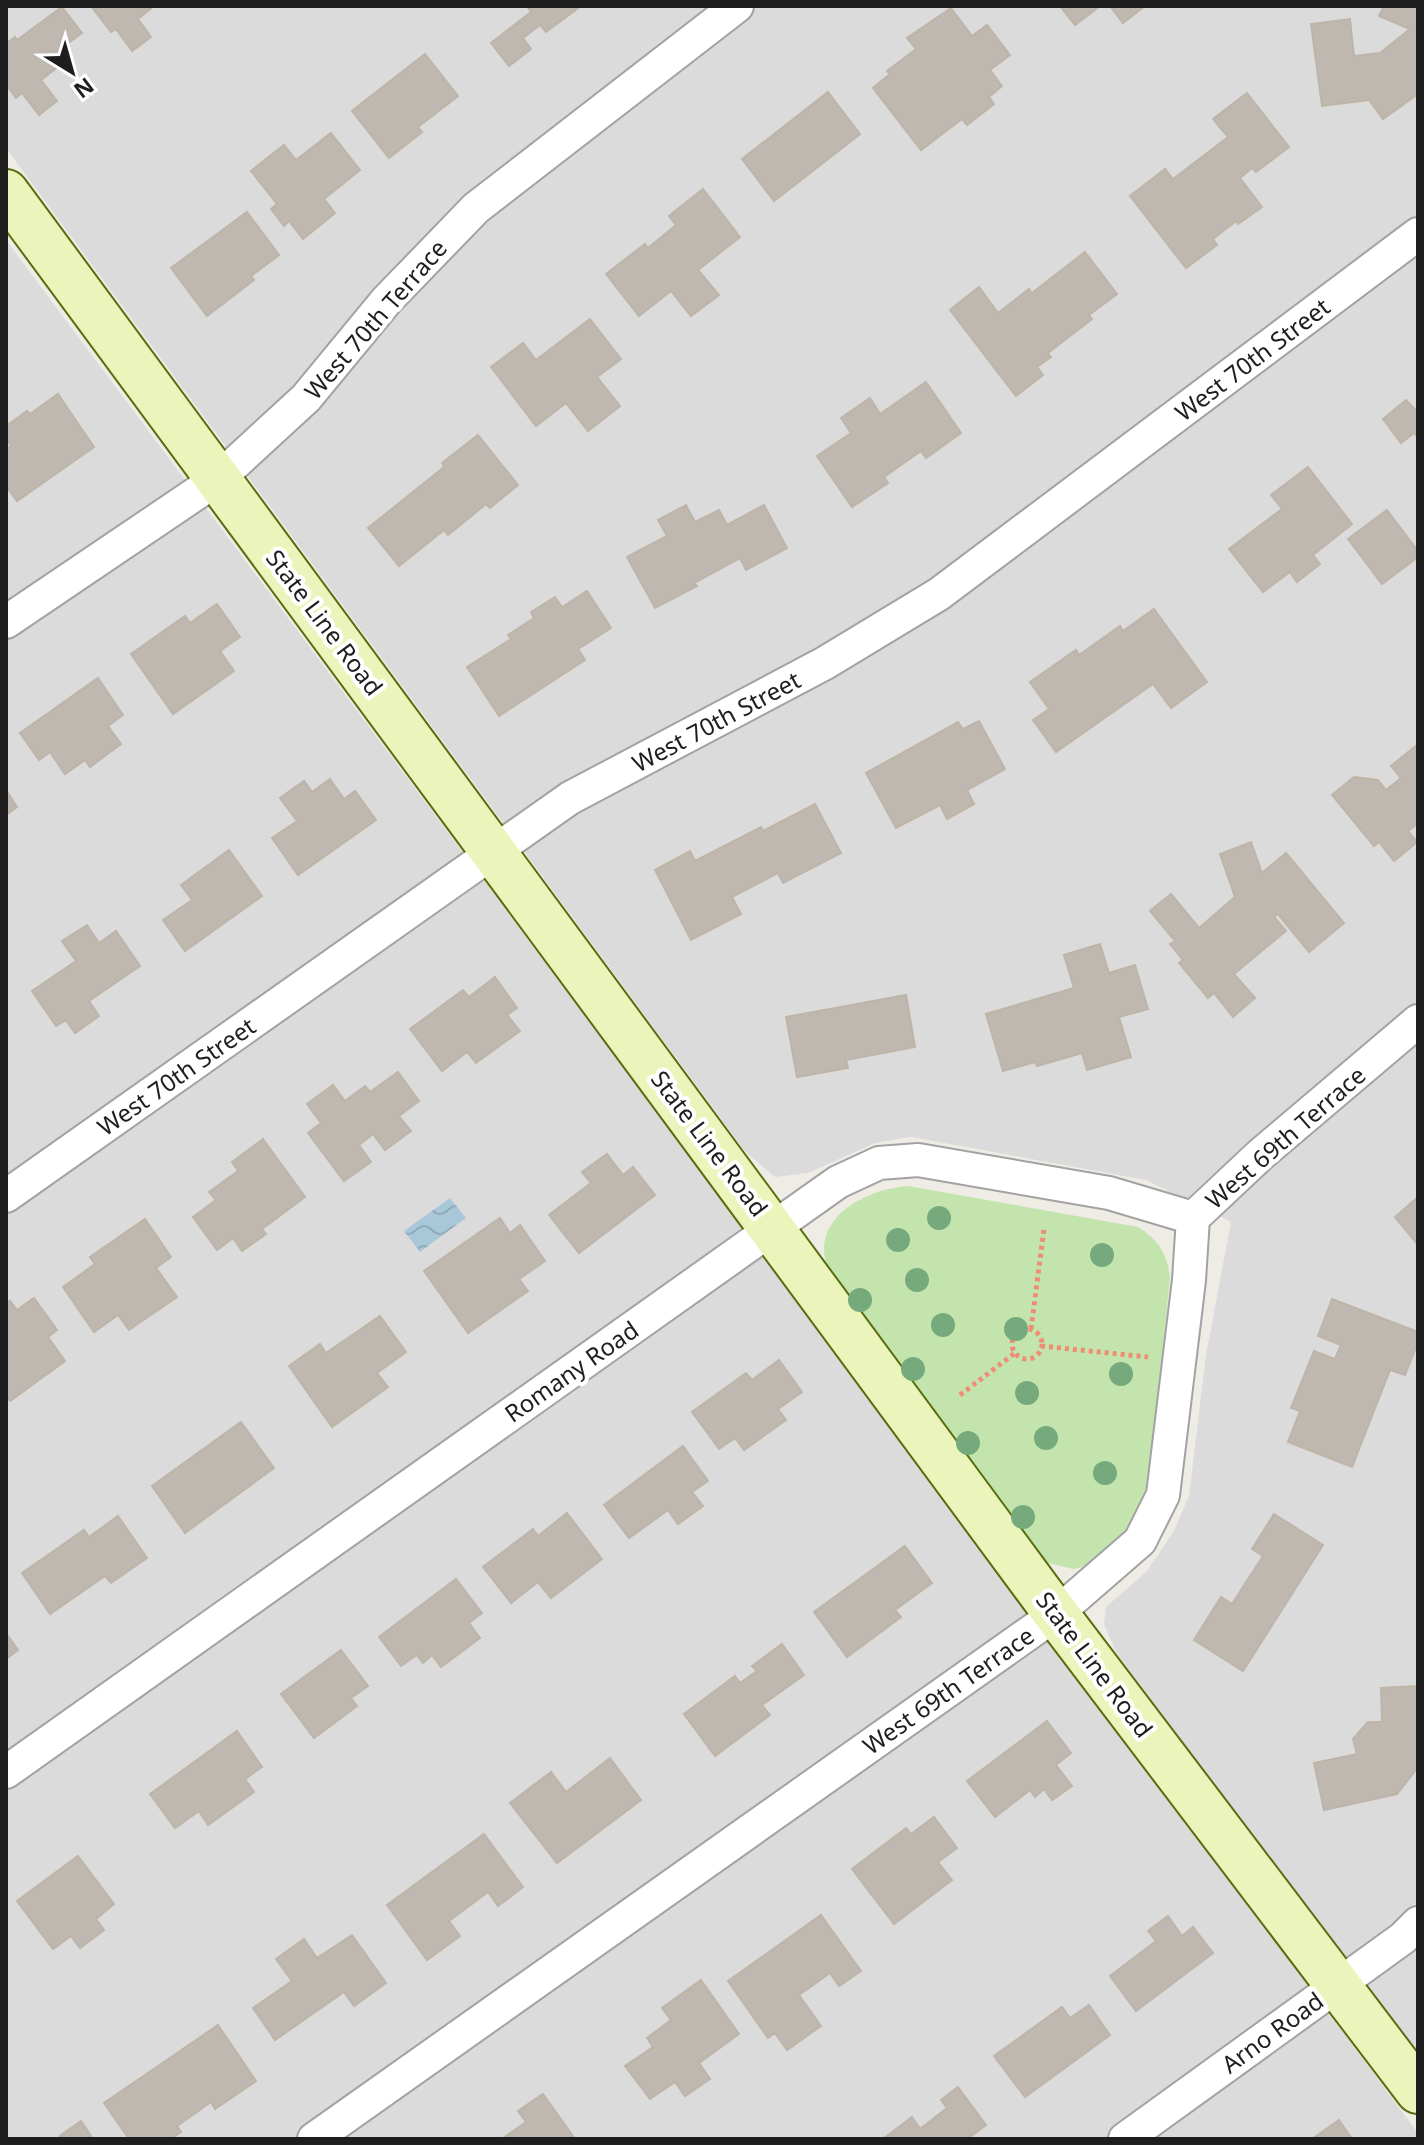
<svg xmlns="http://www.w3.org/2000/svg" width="1424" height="2145" font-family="'Noto Sans',sans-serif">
  <defs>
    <pattern id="water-waves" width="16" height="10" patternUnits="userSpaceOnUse" patternTransform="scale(2)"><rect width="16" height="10" fill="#a8c8d9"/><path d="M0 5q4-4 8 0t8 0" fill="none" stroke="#90abba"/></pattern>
  </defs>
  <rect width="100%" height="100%" fill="#eeece4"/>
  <g fill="#dcdbdb">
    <polygon points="6,6 1418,6 1418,2059 1116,1652 1104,1624 1106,1607 1147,1571 1174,1531 1189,1496 1206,1355 1231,1222 1146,1180 911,1137 875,1143 808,1173 775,1177 744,1150 6,148"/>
    <polygon points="6,240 1418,2133 1418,2139 6,2139"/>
  </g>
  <path fill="#c3e5ad" d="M908,1186L1138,1227C1159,1240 1167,1254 1170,1278L1148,1492L1137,1523L1092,1565L1073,1569L1048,1563L1034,1549L830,1273C805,1221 864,1189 908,1186Z"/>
  <polygon fill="url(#water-waves)" points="450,1198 466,1218 420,1252 404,1231"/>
  <g fill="#beb8b1" stroke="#beb4a8" stroke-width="2">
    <polygon points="91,6 154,6 138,19 151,37 132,51 116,29 111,32"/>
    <polygon points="527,6 581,6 546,32 540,25 523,38 531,49 509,66 491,43 531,12"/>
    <polygon points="1060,6 1100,6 1075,25"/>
    <polygon points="1110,6 1145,6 1123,23"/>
    <polygon points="1384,6 1418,6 1418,94 1383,119 1369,100 1322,106 1311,24 1350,19 1354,56 1380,53 1410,29 1379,16"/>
    <polygon points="62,7 82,33 56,52 63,63 41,80 57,101 39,115 22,93 16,98 6,84 6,44 15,37 17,40"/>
    <polygon points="951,8 972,36 987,25 1010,55 990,70 1002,86 989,97 994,104 967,125 962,119 921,150 873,88 890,74 887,71 916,49 907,38"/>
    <polygon points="425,54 458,96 418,127 422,132 389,158 352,111"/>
    <polygon points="828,92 860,134 774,201 742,159"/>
    <polygon points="1247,93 1289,147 1256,172 1252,168 1240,178 1262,207 1238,224 1236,221 1213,239 1217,245 1186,268 1130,196 1165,169 1173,179 1228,137 1213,119"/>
    <polygon points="331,133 360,170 324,199 335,213 303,239 289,221 284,226 271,209 277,204 251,171 284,145 296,160"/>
    <polygon points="703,189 740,237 698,270 719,295 691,316 671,291 639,316 606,274 645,244 648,248 676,225 669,216"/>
    <polygon points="247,212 279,255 251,276 254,280 207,316 171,268"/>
    <polygon points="1085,252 1117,294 1089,315 1092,319 1048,353 1051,357 1037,367 1043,375 1016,396 950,310 979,287 998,313 1029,289 1032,293"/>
    <polygon points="590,319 621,359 597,377 620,406 588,431 566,403 536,426 491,367 523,343 536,360"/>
    <polygon points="926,382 961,433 926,458 921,451 884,477 888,483 852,507 817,456 851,433 841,418 870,398 880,414"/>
    <polygon points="58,394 94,447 17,501 6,486 6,449 11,446 6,439 6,426 27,411 30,414"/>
    <polygon points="1406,400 1418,413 1418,437 1414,433 1401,443 1383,419"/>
    <polygon points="478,435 518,485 490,508 486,504 448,535 444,530 399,566 368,528 444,467 442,463"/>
    <polygon points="1308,467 1352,524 1313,555 1320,564 1297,582 1290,572 1263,592 1229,549 1282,509 1271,495"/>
    <polygon points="686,505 695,522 719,510 727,525 764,505 787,548 746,570 740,558 694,583 697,586 655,608 627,557 667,536 658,520"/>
    <polygon points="1387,510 1418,551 1418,557 1382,584 1348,539"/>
    <polygon points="587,591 611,628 578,649 585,660 499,716 467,667 511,639 508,635 534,618 531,612 555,597 562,607"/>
    <polygon points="217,604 240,637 220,651 234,671 173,714 131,654 185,616 190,623"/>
    <polygon points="1154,609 1207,682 1171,708 1153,684 1056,752 1033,720 1049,709 1030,682 1076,650 1079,655 1120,626 1123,631"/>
    <polygon points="98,678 123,715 108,726 121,744 90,767 85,760 65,774 50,752 39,760 20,733"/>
    <polygon points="979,721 1005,769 967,790 974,804 947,819 940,805 896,828 866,773 958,722 963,729"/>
    <polygon points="1418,744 1418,823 1408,831 1417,842 1394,861 1379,842 1374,846 1332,795 1354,777 1378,780 1386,790 1401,778 1391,766"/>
    <polygon points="330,779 344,799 355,791 376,820 298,875 272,838 297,821 280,798 304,781 312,792"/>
    <polygon points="6,790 17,807 6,815"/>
    <polygon points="815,804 841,853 783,883 778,873 732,897 741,914 691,940 655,870 690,851 695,861 761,827 763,831"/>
    <polygon points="1251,842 1262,873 1286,853 1344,923 1309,952 1278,914 1274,917 1286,931 1234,974 1255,998 1233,1017 1214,993 1208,998 1179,963 1183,960 1170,944 1175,941 1150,911 1171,894 1199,928 1235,897 1220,854"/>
    <polygon points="229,850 262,896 185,951 163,920 192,900 181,885"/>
    <polygon points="87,925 99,943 116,931 140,966 89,1001 99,1016 75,1033 66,1020 56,1026 32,991 76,961 62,941"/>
    <polygon points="1100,944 1109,973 1135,965 1148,1009 1119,1017 1131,1057 1087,1070 1082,1053 1037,1066 1035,1062 1003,1071 986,1014 1074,988 1064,955"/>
    <polygon points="495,977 517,1008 507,1015 520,1031 476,1063 467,1052 442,1071 410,1029 463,990 469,997"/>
    <polygon points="906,995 915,1047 846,1060 848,1068 797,1077 786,1017"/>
    <polygon points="398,1072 419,1101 399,1116 411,1131 385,1150 373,1134 359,1145 371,1162 344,1181 308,1133 321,1123 307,1104 333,1085 345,1101 365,1086 370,1092"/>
    <polygon points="263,1139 305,1197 262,1229 266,1234 242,1251 233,1238 217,1250 193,1217 216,1200 209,1192 238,1171 232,1162"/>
    <polygon points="607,1154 623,1175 633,1167 655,1195 579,1253 549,1215 591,1183 582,1172"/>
    <polygon points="1418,1197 1418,1245 1395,1217"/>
    <polygon points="500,1218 510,1233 520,1225 545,1261 519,1279 528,1291 468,1333 424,1271"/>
    <polygon points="145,1219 171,1257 156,1268 177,1297 129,1330 118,1315 94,1332 63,1287 95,1264 90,1257"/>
    <polygon points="34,1298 57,1330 48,1337 65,1361 10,1401 6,1395 6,1304 10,1301 17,1310"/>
    <polygon points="1332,1299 1418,1332 1418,1342 1405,1375 1390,1370 1352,1467 1288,1442 1300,1411 1291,1408 1314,1351 1335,1359 1341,1345 1318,1336"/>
    <polygon points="380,1316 406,1352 377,1373 388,1387 332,1427 289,1366 320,1344 326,1353"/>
    <polygon points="779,1360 802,1392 778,1409 786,1420 744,1450 735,1438 719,1449 692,1412 746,1373 752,1380"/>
    <polygon points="241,1422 274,1468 185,1533 152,1486"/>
    <polygon points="683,1446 708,1481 692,1492 703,1506 678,1524 668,1510 629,1538 604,1505"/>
    <polygon points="567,1513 602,1559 551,1598 538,1582 511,1603 483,1567 533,1529 538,1536"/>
    <polygon points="1274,1514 1323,1545 1243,1671 1194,1640 1221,1597 1232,1604 1263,1556 1252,1549"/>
    <polygon points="118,1516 147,1558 111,1583 105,1576 50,1614 22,1573 84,1530 89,1537"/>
    <polygon points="905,1546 932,1583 895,1610 901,1617 847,1657 814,1612"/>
    <polygon points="456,1579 482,1613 469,1623 480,1638 441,1667 432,1655 423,1663 417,1655 401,1666 379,1637"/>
    <polygon points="6,1633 18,1650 6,1659"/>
    <polygon points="782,1644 804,1675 762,1705 770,1715 715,1756 684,1714 735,1676 740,1683 757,1671 752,1666"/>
    <polygon points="341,1650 368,1686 351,1698 357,1706 314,1738 281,1694"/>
    <polygon points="1418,1686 1418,1767 1397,1794 1324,1810 1314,1763 1357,1754 1353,1739 1368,1722 1382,1722 1381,1688"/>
    <polygon points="1047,1721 1071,1753 1056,1765 1072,1786 1052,1800 1044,1789 1035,1797 1030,1790 995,1817 967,1781"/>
    <polygon points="237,1731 262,1767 245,1779 254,1792 208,1825 199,1811 175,1828 150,1794"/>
    <polygon points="610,1758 641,1800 557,1863 510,1803 551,1772 566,1792"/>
    <polygon points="934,1817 957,1848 938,1862 952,1880 894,1924 852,1869 906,1828 911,1834"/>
    <polygon points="484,1834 523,1887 498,1906 488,1892 449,1921 460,1936 427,1960 387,1905"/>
    <polygon points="78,1856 114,1904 96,1919 104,1930 80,1948 71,1936 53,1949 17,1901"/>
    <polygon points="821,1915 861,1971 839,1986 830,1973 799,1995 821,2026 787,2050 775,2033 768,2038 728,1981"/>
    <polygon points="1168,1916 1182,1936 1193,1927 1213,1953 1136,2011 1110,1976 1156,1941 1148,1931"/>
    <polygon points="352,1935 386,1983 354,2006 344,1992 275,2040 253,2008 292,1981 276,1959 304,1939 317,1958"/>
    <polygon points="701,1980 739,2034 699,2063 710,2079 685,2096 675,2082 650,2099 625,2066 653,2047 647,2038 671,2020 662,2008"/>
    <polygon points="1089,2005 1110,2035 1025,2097 994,2056 1062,2007 1070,2018"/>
    <polygon points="218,2025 256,2081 215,2109 211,2102 177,2126 181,2132 171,2139 129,2139 104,2103"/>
    <polygon points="958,2087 986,2125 967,2139 883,2139 912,2117 920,2129 947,2108 941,2100"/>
    <polygon points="543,2094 575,2139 502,2139 526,2122 518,2111"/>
    <polygon points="1339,2120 1352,2139 1312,2139"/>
    <polygon points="81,2121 93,2139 61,2139 60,2136"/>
  </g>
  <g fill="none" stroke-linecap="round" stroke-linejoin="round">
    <defs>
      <g id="street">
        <polyline points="6,622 219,478 306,398 386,301 476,208 737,6"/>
        <polyline points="6,1196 570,798 825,663 939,594 1418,234"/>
        <polyline points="6,1772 838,1182 879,1163 918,1160 1109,1193 1193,1218"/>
        <polyline points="314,2139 1056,1614 1140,1541 1163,1495 1189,1280 1193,1218 1260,1155 1418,1021"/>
        <polyline points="1125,2139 1403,1938 1418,1923"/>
      </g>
      <polyline id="secondary" points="6,192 1056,1614 1418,2091"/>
    </defs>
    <use href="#street" stroke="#a2a2a2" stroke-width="36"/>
    <use href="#secondary" stroke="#586d0d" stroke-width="48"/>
    <g stroke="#ef8e74" stroke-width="5" stroke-dasharray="4 4" stroke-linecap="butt">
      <polyline points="1031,1329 1044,1229"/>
      <circle cx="1027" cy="1344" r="15"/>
      <polyline points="1041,1346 1148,1357"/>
      <polyline points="960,1395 1015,1353"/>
    </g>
    <use href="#street" stroke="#fff" stroke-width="32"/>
    <use href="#secondary" stroke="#ebf5bb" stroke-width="44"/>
  </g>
  <g fill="#76aa7c">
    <circle cx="939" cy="1218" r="12"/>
    <circle cx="898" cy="1240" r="12"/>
    <circle cx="1102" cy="1255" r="12"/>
    <circle cx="917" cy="1280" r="12"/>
    <circle cx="860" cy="1300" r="12"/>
    <circle cx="943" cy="1325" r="12"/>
    <circle cx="1016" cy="1329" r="12"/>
    <circle cx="913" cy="1369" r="12"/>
    <circle cx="1121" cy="1374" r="12"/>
    <circle cx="1027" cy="1393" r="12"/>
    <circle cx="1046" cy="1438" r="12"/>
    <circle cx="968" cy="1443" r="12"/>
    <circle cx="1105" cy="1473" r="12"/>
    <circle cx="1023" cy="1517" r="12"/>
  </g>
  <g text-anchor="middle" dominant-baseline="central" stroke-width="8" stroke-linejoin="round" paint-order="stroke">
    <g font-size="24" fill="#1e1e1e" stroke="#fff">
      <text transform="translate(375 319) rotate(-49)">West 70th Terrace</text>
      <text transform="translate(1252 359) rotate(-37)">West 70th Street</text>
      <text transform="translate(325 622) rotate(53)">State Line Road</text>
      <text transform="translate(716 721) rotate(-28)">West 70th Street</text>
      <text transform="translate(176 1076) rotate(-35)">West 70th Street</text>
      <text transform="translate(1285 1137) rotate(-41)">West 69th Terrace</text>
      <text transform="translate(710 1143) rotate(53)">State Line Road</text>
      <text transform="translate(571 1371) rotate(-35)">Romany Road</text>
      <text transform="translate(1095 1664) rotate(53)">State Line Road</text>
      <text transform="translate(948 1690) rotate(-35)">West 69th Terrace</text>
      <text transform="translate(1272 2032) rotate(-36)">Arno Road</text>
    </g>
  </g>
  <rect width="1424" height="2145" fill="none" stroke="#1e1e1e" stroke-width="16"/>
  <g transform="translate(72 72) rotate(143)" stroke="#ffffff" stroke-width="6" paint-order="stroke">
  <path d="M0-6L14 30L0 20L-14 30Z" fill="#1e1e1e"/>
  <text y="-12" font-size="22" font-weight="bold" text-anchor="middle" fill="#1e1e1e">N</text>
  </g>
</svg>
